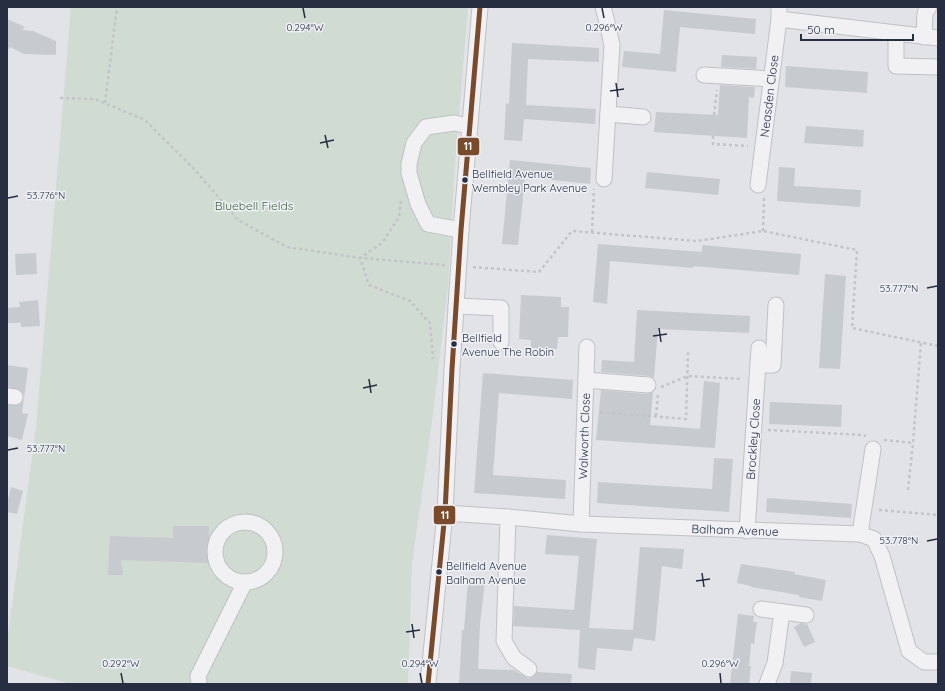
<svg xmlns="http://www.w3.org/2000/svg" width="945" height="691" font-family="Quicksand,sans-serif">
  <rect width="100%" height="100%" fill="#e1e3e7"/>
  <polygon fill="#d0dbd1" points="71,7 468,7 455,164 448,286 432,422 412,563 408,684 71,684 7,666 7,642 36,428"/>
  <g fill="#c7cace">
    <polygon points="664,10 756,19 755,34 680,27 676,72 622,67 624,51 660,54"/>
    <polygon points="7,19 25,27 22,30 33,31 56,41 56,55 24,54 10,47 7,51"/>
    <polygon points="512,43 599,48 599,62 528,59 526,105 596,109 595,124 524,119 522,141 504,140 506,103 509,104"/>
    <polygon points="722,55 757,57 756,69 721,67"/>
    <polygon points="786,66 868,72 867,93 785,87"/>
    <polygon points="720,85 755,87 754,98 749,97 747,138 654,132 656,112 718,115"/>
    <polygon points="806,126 864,130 863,147 804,143"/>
    <polygon points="510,160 591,168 590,184 525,177 518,245 502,244"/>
    <polygon points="779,167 795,168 794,186 861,190 860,207 777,201"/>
    <polygon points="647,172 720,179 718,195 645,188"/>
    <polygon points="598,244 702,252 702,245 801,254 799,275 693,266 693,268 610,261 607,304 593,302"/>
    <polygon points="36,253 37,274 16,275 15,254"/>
    <polygon points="825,274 846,276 840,369 819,368"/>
    <polygon points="521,295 561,297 561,307 569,307 568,337 558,337 557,349 531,348 531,340 519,339"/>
    <polygon points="38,300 40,326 21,327 21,323 7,323 7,308 20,307 19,302"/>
    <polygon points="637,310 750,316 749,333 658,329 654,378 649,376 601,372 602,360 634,362"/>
    <polygon points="7,365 28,368 22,413 28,414 22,440 7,436 7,405 19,405 22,402 24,398 23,393 20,390 7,387"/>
    <polygon points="483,373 573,380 572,399 499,393 493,475 566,480 565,499 474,493"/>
    <polygon points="704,381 720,383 715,448 596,440 601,390 647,394 653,392 650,425 700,429"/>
    <polygon points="770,402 842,405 841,427 769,424"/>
    <polygon points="714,458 733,459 729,512 597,503 598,482 712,489"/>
    <polygon points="11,487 23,491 17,514 7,512 7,504"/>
    <polygon points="767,498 852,504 851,518 766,512"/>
    <polygon points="173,526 209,526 210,563 121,560 123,575 108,575 110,536 173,538"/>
    <polygon points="547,535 597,539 589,628 633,630 640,547 684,549 682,569 662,566 655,641 634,638 632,651 597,648 595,670 578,668 580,630 513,626 514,606 574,610 579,556 545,554"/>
    <polygon points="741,564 795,572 794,574 826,580 822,601 799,597 799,595 751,587 751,586 737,583"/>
    <polygon points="468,581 485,582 480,624 478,669 514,670 528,678 533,677 537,672 572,674 571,684 459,684 462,630 464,630"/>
    <polygon points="738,614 754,616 753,622 757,622 754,644 751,643 749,666 751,666 749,684 730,684"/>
    <polygon points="801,623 807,624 815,642 804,647 794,627"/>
    <polygon points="791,671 812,673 811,684 790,684"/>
  </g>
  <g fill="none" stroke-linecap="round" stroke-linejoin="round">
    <defs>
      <g id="minor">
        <polyline points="603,7 606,18 612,45 604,179"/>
        <polyline points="779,19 938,38"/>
        <polyline points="896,34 896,66 938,67"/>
        <polyline points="924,37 925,13 929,7"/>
        <polyline points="704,75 771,79"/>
        <polyline points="608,114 643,117"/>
        <polyline points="758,185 779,19 779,7"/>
        <polyline points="461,230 428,224 418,204 409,173 409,164 414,143 426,127 454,123 469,126"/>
        <polyline points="456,306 501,308 501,342"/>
        <polyline points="758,365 773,365 776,305"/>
        <polyline points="586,380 648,385"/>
        <polyline points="7,396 15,397"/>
        <polyline points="445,513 508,517 581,524 860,534 874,539 882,556 909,651 924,662 938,662"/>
        <polyline points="508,517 504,641 514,658 529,669"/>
        <circle cx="245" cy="552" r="30"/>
        <polyline points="581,524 587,347"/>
        <polyline points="747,531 759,348"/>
        <polyline points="860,534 873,449"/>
        <polyline points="761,609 806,615"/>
        <polyline points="199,684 198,676 245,582"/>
        <polyline points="428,684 445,513 452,369 461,230 480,7"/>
        <polyline points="767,684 775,663 782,612"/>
      </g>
    </defs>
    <use href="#minor" stroke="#bfc1c5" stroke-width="17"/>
    <g stroke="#c3c4ca" stroke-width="2.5" stroke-dasharray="3 3" stroke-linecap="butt">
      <polyline points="60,98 95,99 145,120 196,171 238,220 287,247 360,258 445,265"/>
      <polyline points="105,103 117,7"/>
      <polyline points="714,115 717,90"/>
      <polyline points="713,136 713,144 748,146"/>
      <polyline points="401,201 399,217 382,243 360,258 369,285 410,301 430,323 433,359"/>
      <polyline points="763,231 764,198"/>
      <polyline points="592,232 594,189"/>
      <polyline points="473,267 539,272 572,231 697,241 763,231 857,250 852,328 938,346"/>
      <polyline points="661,387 688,376 742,379"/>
      <polyline points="600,412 686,419 688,351"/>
      <polyline points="656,416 658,394"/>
      <polyline points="768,430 863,435 866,436"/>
      <polyline points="884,440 913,443 921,343"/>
      <polyline points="908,490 913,443"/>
      <polyline points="879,510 938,515"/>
    </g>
    <use href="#minor" stroke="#f1f1f3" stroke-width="15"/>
    <defs>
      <polyline id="bus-1" points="428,684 445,513 452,369 461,230 480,7"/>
    </defs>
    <use href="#bus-1" stroke="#eff1f7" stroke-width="8"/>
    <use href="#bus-1" stroke="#7a4b2a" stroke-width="5"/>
  </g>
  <path fill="none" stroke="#272e42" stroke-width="1.5" d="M303,8L305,18M602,8L604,18M616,83L618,97M610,91L624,89M325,135L328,148M320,143L334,140M8,198L18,196M927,288L937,286M659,328L661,342M653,336L667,334M369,379L371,393M363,388L377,385M8,450L18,448M927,541L937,539M702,573L704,587M696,581L710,579M412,624L414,638M406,632L420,630M121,673L123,683M420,673L422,683M720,673L721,683"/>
  <g fill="#272e42" stroke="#eff1f7" stroke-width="1.5">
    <circle cx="465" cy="180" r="3.5"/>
    <circle cx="454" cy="344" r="3.5"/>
    <circle cx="439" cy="572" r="3.5"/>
  </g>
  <g text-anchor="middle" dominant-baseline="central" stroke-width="3" stroke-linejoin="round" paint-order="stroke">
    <g font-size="11" fill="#272e42" stroke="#eff1f7" text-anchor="start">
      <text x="472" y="174">Bellfield Avenue<tspan x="472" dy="14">Wembley Park Avenue</tspan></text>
      <text x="462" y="338">Bellfield<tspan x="462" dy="14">Avenue The Robin</tspan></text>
      <text x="446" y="566">Bellfield Avenue<tspan x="446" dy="14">Balham Avenue</tspan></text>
    </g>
    <g font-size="12" fill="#272e42" stroke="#eff1f7">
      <text transform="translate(769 96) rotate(-83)">Neasden Close</text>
      <text transform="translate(584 436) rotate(-88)">Walworth Close</text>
      <text transform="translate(753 439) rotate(-86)">Brockley Close</text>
      <text transform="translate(735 530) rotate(2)">Balham Avenue</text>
    </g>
    <g font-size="12" fill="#375f33" stroke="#eff1f7">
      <text x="254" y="205">Bluebell Fields</text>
    </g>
  </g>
  <g font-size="10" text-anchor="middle" fill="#272e42" stroke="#eff1f7" stroke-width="3" stroke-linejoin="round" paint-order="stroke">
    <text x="305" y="31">0.294°W</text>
    <text x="604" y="31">0.296°W</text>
    <text x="46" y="199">53.776°N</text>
    <text x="899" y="292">53.777°N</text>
    <text x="46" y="452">53.777°N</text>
    <text x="899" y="544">53.778°N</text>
    <text x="121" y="667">0.292°W</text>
    <text x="420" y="667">0.294°W</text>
    <text x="720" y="667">0.296°W</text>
  </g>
  <g stroke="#eff1f7" stroke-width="1.5">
    <rect x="457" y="137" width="23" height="19" rx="4" fill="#7a4b2a"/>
    <rect x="433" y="505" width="23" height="20" rx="4" fill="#7a4b2a"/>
  </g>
  <g font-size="11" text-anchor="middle" font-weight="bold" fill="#fff">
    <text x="468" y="150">11</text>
    <text x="445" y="519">11</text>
  </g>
  <rect width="945" height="691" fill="none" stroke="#272e42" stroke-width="16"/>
  <path d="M801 34v6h112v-6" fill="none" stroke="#272e42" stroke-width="2"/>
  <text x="807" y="34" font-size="12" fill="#272e42" stroke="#eff1f7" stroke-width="3" paint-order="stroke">50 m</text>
</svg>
